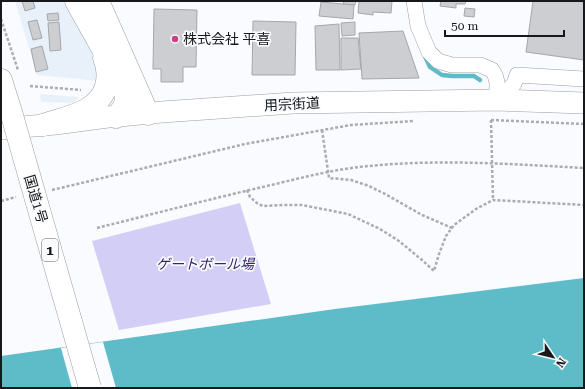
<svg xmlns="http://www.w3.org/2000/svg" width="585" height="389" font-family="'Roboto Serif','Noto Sans JP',serif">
  <rect width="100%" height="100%" fill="#f9fbff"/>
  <g fill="#e8f1fa">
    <polygon points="15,1 65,1 99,60 100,81 37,75"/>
    <polygon points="40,94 79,97 73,103 41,102"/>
  </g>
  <polygon fill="#d3cef5" points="240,203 271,304 119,330 92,241"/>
  <polygon fill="#5ebcc9" points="584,278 584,388 1,388 1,356 335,309"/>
  <polygon fill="#f9fbff" points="103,342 116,388 72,388 61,348"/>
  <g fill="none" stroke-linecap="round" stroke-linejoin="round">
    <polyline stroke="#5ebcc9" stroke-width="4.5" points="425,56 430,67 442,75 452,76 474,76 480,80"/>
  </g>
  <g fill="#cdced2" stroke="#a5a7aa">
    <polygon points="22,1 33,1 35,8 25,11"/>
    <polygon points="344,1 356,1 355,5 343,4"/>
    <polygon points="359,1 392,1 391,13 373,12 373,15 358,13"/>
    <polygon points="441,1 466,1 465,4 456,4 456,8 440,6"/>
    <polygon points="533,1 584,1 584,60 526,52"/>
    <polygon points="321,2 354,5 353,19 319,16"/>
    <polygon points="465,8 475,9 474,17 464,16"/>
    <polygon points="154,9 197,10 196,67 183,67 183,82 161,82 161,69 153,69"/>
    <polygon points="58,13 59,20 48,21 47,14"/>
    <polygon points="37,20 42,38 33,40 28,22"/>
    <polygon points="253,21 296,22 295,75 252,75"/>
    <polygon points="59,22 61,50 50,51 48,23"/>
    <polygon points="355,22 355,35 342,36 341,23"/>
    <polygon points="339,24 340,70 316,70 315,26"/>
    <polygon points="403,31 419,78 362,79 359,33"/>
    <polygon points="341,38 358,38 361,69 341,70"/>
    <polygon points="42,46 48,69 36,72 31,49"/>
  </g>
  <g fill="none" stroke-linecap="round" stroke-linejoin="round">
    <defs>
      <g id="street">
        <polyline points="414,1 418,26 429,52 438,61 452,65 480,65 492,70 495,75 497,82 497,100"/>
        <polyline points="497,100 514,84 517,75 584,79"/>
      </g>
      <polyline id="secondary" points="1,129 55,124 108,117 162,112 293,103 497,100 584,103"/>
      <g id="highway">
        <path d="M76,1C89,25 103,48 115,72C119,80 125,89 126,98C126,105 121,112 116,117"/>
        <polyline points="98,1 148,114"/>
        <polyline points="1,80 11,112"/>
        <path d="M43,125C66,117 99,113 106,86C109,76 108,68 104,58"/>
      </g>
    </defs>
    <use href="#street" stroke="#9b9ea1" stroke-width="16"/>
    <use href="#secondary" stroke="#9b9ea1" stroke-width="22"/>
    <use href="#highway" stroke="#9b9ea1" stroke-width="23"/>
    <g stroke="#aaacaf" stroke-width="2.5" stroke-dasharray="3 2" stroke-linecap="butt">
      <polyline points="1,19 18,70"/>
      <polyline points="30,86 81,90"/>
      <polyline points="491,120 584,124"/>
      <polyline points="491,120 493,200"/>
      <polyline points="322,130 329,178 351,180 369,186 387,195 422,215 452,228"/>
      <polyline points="52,190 245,144 351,125 414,121"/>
      <polyline points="247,190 250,197 258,204 263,206 283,205 302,205 348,214 380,229 399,241 422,260 434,271 439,254 446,236 454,225 476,209 493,200 584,205"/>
      <polyline points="1,201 16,197"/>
      <path d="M97,228C153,214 210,199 267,186C301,178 334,169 369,166C440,159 512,164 584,168"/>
    </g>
    <use href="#street" stroke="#fff" stroke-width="15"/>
    <use href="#secondary" stroke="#fff" stroke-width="21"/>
    <use href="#highway" stroke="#fff" stroke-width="22"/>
    <defs>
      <polyline id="highway-bridge" points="11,112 90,388"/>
    </defs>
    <use href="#highway-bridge" stroke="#9b9ea1" stroke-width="23" stroke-linecap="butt"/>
    <use href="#highway-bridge" stroke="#fff" stroke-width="22"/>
  </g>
  <circle fill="#c74183" stroke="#f9fbff" stroke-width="1.5" cx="175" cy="39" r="4"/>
  <g text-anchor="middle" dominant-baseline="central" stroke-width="3.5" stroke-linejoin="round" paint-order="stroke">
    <rect fill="#f9fbff" stroke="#5b5c5e" stroke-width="1" x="42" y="239" width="16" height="22" rx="3"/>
    <g font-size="13" font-weight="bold" fill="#171819">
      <text x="50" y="250">1</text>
    </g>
    <g font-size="14" fill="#171819" stroke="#f9fbff" text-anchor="start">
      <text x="183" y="39">株式会社 平喜</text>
    </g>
    <g font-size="14" fill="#171819" stroke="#f9fbff">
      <text transform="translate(292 104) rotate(-3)">用宗街道</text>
      <text transform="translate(36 199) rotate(74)">国道1号</text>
    </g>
    <g font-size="14" font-style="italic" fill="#37226b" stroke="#f9fbff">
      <text x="205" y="264">ゲートボール場</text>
    </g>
  </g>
  <rect width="585" height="389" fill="none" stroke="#171819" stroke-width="4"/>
  <g transform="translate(553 357) rotate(125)" stroke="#f9fbff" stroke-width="3" paint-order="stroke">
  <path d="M0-3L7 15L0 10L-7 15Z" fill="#171819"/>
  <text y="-6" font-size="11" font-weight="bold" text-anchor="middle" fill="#171819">N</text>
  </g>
  <path d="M445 30v6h119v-6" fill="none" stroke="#171819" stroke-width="2"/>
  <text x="451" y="30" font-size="12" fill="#171819" stroke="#f9fbff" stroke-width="3" paint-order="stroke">50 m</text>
</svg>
